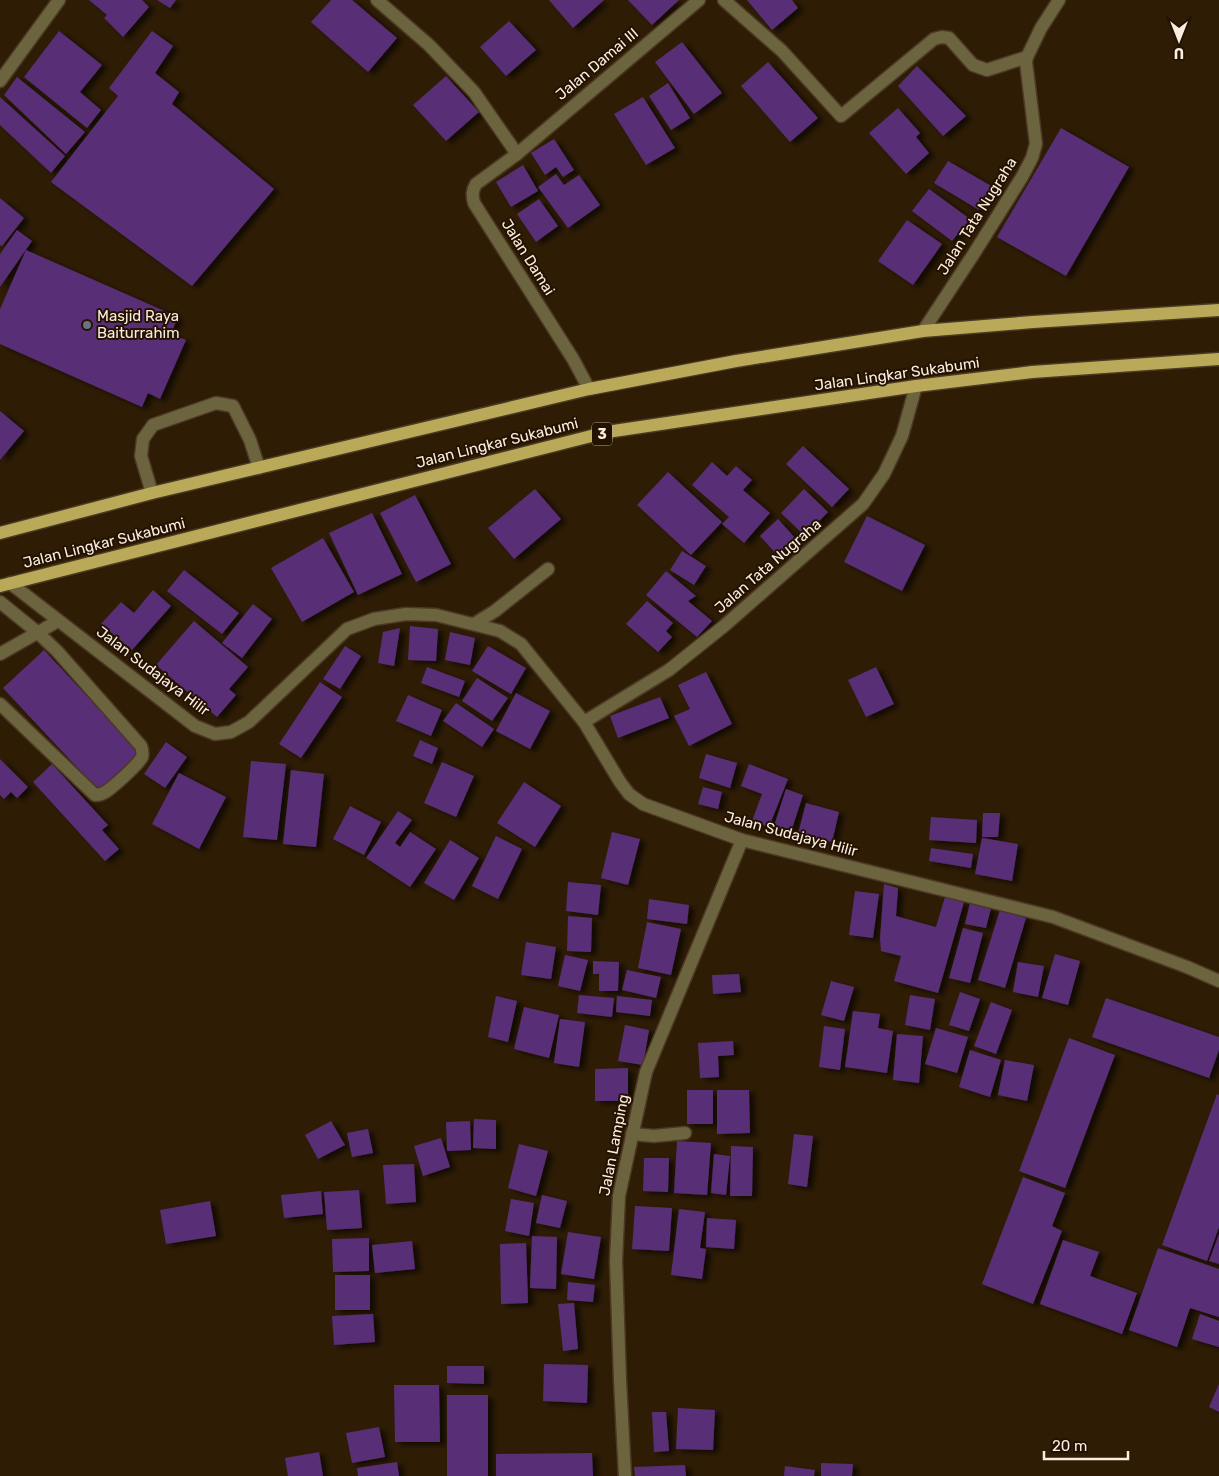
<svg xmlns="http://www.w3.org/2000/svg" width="1219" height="1476" font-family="Rubik,sans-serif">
  <defs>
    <filter id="shadow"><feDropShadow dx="5.5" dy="3" stdDeviation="2.5" flood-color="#0009"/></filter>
  </defs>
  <rect width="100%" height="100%" fill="#2e1c05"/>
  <g fill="#592e76" filter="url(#shadow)">
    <polygon points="89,0 142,0 149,7 123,37 104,18 107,15"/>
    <polygon points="157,0 176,0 170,8"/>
    <polygon points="331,0 352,0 397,38 368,72 311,22"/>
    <polygon points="549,0 604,0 573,28"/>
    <polygon points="628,0 679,0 652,25"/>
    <polygon points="747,0 792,0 798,8 772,30"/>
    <polygon points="509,21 536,50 506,76 480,47"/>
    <polygon points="59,31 102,65 80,92 101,110 87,128 24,77"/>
    <polygon points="152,31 173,46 155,73 179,92 172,104 274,189 192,286 51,182 118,96 109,88"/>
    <polygon points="682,42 722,93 694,114 655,62"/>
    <polygon points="768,62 818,118 790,142 741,86"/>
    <polygon points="917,66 966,116 943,136 898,86"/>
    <polygon points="446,76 479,112 446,141 413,105"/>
    <polygon points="17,77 85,132 66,154 4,95"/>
    <polygon points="668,83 690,118 671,130 649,96"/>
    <polygon points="0,97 65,156 51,173 0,125"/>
    <polygon points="643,97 675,148 646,165 614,114"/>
    <polygon points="898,108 920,133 916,137 929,153 906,174 869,133"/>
    <polygon points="1061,128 1129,167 1066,276 997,237"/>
    <polygon points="554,139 574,170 563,177 556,167 545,175 531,153"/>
    <polygon points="948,161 993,187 979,210 934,183"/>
    <polygon points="523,165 538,191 511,207 496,182"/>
    <polygon points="556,174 564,185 579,175 600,205 568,228 538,187"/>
    <polygon points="929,189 970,219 952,241 912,211"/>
    <polygon points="0,198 24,218 2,246 0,245"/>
    <polygon points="539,199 558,226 536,242 517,214"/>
    <polygon points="907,220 942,244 913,285 878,261"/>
    <polygon points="17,230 32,241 0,287 0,254"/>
    <polygon points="26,250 178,317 171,334 186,340 160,399 148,393 142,407 0,344 0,309"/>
    <polygon points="0,411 24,431 0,460"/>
    <polygon points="803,446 849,489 832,507 786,464"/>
    <polygon points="712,462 727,476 736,466 752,480 743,490 770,513 744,543 722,524 729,517 692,485"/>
    <polygon points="668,472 722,522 691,555 637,505"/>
    <polygon points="535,489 561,519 514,559 488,528"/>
    <polygon points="804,489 828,512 805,536 781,513"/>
    <polygon points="415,495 451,564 416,582 380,513"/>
    <polygon points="372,513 402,574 358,595 329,533"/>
    <polygon points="867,516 925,545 902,591 844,562"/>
    <polygon points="778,519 796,539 778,556 760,536"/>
    <polygon points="323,538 354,592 302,622 271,568"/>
    <polygon points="682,551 706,566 694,585 670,570"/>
    <polygon points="184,570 239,613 222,634 167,591"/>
    <polygon points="666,571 696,596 688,601 712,621 697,637 646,595"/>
    <polygon points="153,590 171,606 132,650 101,624 121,602 134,613"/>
    <polygon points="647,601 673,623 666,631 672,637 658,652 626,624"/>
    <polygon points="253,604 272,619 242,658 222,643"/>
    <polygon points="194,621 248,667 229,689 236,695 217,717 156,665"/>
    <polygon points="410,626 438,629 436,661 408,660"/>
    <polygon points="400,628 394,666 378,663 383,632"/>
    <polygon points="450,632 475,638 470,665 445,660"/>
    <polygon points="345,646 361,656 340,689 323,679"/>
    <polygon points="488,646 526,668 511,694 472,671"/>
    <polygon points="44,650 141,754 100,792 3,688"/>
    <polygon points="427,667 465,681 459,697 421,683"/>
    <polygon points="876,667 894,704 866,717 848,680"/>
    <polygon points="706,672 732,724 689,746 674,716 690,709 678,685"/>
    <polygon points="477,678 508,698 492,721 462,701"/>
    <polygon points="320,682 342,697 301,758 279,744"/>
    <polygon points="516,693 550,711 530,749 496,731"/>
    <polygon points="408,695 442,710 431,736 396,721"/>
    <polygon points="660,697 669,718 618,738 610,716"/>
    <polygon points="456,703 494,729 482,747 443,721"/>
    <polygon points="420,740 438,748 432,764 413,756"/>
    <polygon points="166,742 187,757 165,788 144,774"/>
    <polygon points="706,754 737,763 730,788 699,778"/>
    <polygon points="0,759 28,787 17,798 11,792 4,799 0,795"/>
    <polygon points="251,761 286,764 277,840 243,837"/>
    <polygon points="442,762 474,776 456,817 424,803"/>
    <polygon points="52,764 108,825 102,830 119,849 105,861 33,782"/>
    <polygon points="749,764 788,779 769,827 752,821 762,794 741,786"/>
    <polygon points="291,770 324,774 316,847 283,844"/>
    <polygon points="179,773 226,797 199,849 152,824"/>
    <polygon points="524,782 561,806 535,847 497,823"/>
    <polygon points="703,787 722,792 718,809 698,804"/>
    <polygon points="786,789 803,795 790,835 773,829"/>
    <polygon points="806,803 839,812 832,842 798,834"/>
    <polygon points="350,806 381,822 364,855 333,839"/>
    <polygon points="398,811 412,820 395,843 400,847 410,832 436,849 410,887 366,858"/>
    <polygon points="983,813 1000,813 998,837 982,837"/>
    <polygon points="931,817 977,820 976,843 929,840"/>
    <polygon points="612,832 640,839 628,885 601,878"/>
    <polygon points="496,836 522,849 498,899 472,886"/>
    <polygon points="982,838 1018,844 1012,881 975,874"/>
    <polygon points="450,840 479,858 454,900 424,883"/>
    <polygon points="931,848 973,854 971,868 929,861"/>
    <polygon points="568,882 601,885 598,915 566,911"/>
    <polygon points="884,884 898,888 896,916 936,927 945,897 964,902 938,993 894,981 901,956 881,951 880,939"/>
    <polygon points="855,891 879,894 873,938 849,935"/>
    <polygon points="649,899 689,905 687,924 647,919"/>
    <polygon points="970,903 991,908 986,928 965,924"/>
    <polygon points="1000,910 1026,918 1005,988 978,980"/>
    <polygon points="568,916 592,918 591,952 567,951"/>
    <polygon points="647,922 681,929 671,975 638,968"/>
    <polygon points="963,928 983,933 970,983 949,978"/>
    <polygon points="526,942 556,947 551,979 521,975"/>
    <polygon points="1055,954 1080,961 1068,1005 1042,998"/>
    <polygon points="565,955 588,960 580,991 558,986"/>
    <polygon points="593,961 619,962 618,991 599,991 599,974 593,974"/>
    <polygon points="1018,962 1044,966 1038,997 1013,992"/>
    <polygon points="627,970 661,977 656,998 622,990"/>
    <polygon points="739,974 741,992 713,994 712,975"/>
    <polygon points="831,981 854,987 844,1021 821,1015"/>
    <polygon points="960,992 980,999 969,1031 949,1025"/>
    <polygon points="579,995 614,998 612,1017 577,1013"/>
    <polygon points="910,995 935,999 930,1030 905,1025"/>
    <polygon points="496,996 517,1001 508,1042 488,1037"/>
    <polygon points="617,996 652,1000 650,1016 616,1012"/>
    <polygon points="1106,998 1219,1037 1219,1050 1209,1078 1092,1037"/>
    <polygon points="991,1002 1012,1010 996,1054 974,1046"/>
    <polygon points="524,1007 559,1015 549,1058 514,1049"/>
    <polygon points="853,1011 880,1014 878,1028 893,1031 887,1073 845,1067"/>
    <polygon points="560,1019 585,1022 579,1067 554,1063"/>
    <polygon points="625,1025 649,1030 643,1065 618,1061"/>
    <polygon points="824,1026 845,1029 840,1070 819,1067"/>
    <polygon points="936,1028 968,1037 957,1073 925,1064"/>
    <polygon points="897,1034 923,1036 919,1083 893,1080"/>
    <polygon points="1069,1038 1115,1055 1065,1188 1019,1171"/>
    <polygon points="733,1041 734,1055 718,1056 719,1077 700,1078 698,1043"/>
    <polygon points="970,1050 1001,1060 990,1097 959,1087"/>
    <polygon points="1005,1060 1034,1065 1027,1101 998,1095"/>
    <polygon points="628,1068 628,1101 595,1101 595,1069"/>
    <rect x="687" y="1090" width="26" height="34"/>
    <polygon points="717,1090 749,1090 750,1133 717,1134"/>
    <polygon points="1217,1094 1219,1095 1219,1227 1207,1261 1162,1245"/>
    <polygon points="474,1119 496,1120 496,1149 473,1148"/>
    <polygon points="331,1121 345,1145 318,1159 305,1135"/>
    <polygon points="470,1121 471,1150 447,1151 446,1122"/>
    <polygon points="368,1129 373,1153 352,1157 347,1133"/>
    <polygon points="794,1134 813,1136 807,1187 788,1184"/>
    <polygon points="441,1138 450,1167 423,1176 414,1146"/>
    <polygon points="677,1141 711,1143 707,1195 674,1193"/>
    <polygon points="519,1144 548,1151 536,1196 508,1188"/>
    <polygon points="731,1146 753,1147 752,1196 730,1196"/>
    <polygon points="714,1154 730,1156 726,1195 711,1193"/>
    <polygon points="644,1158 669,1158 668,1192 643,1191"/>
    <polygon points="414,1164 416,1202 386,1204 383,1165"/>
    <polygon points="1023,1177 1065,1193 1052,1226 1062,1231 1033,1304 982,1284"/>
    <polygon points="359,1190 362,1228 327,1230 324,1192"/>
    <polygon points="321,1191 323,1214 284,1218 281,1195"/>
    <polygon points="542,1195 567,1201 560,1228 536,1223"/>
    <polygon points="511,1199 534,1203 529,1236 505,1231"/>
    <polygon points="210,1201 216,1236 166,1244 160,1210"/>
    <polygon points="635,1206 672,1208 669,1251 632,1249"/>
    <polygon points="679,1209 705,1212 700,1248 706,1249 702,1279 671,1275"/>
    <polygon points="707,1218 736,1220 734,1249 706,1247"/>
    <polygon points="568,1232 601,1237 594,1279 561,1274"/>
    <polygon points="1219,1234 1219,1264 1209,1261"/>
    <polygon points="532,1236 557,1237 556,1289 530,1288"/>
    <polygon points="369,1238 369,1271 333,1272 332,1239"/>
    <polygon points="1063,1240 1099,1252 1090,1276 1137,1293 1122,1334 1040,1304"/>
    <polygon points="412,1241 415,1269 375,1273 372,1245"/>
    <polygon points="526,1243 528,1303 501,1304 500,1244"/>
    <polygon points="1158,1248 1219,1269 1219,1317 1190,1308 1177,1347 1129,1330"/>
    <rect x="335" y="1275" width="35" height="35"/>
    <polygon points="568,1282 595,1285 593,1302 567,1300"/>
    <polygon points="574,1303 578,1349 563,1351 558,1304"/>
    <polygon points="373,1314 375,1342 334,1345 332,1316"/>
    <polygon points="1200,1314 1219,1321 1219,1347 1192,1339"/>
    <polygon points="544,1364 588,1365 587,1403 543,1401"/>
    <polygon points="447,1366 484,1366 484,1384 447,1383"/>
    <polygon points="1219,1384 1219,1412 1209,1407"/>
    <polygon points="394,1385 439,1385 440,1442 395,1442"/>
    <rect x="447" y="1395" width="41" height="81"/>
    <polygon points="678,1408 715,1410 713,1450 676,1449"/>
    <polygon points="652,1412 666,1412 669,1451 654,1452"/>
    <polygon points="379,1427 385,1457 352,1463 346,1433"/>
    <polygon points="319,1452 323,1476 288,1476 285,1458"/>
    <polygon points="592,1453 593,1476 496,1476 496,1454"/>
    <polygon points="397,1462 399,1476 358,1476 357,1468"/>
    <polygon points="821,1463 853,1464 852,1476 821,1476"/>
    <polygon points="685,1465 686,1476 635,1476 634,1467"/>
    <polygon points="785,1466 815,1470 814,1476 784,1476"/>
  </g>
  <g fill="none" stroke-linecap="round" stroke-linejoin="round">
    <defs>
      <g id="lane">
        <polyline points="152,493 141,456 143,439 153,425 216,403 233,406 250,440 259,468"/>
        <path d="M0,602L37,632L57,651L141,746C142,749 143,754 142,757C138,765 114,786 107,791C103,794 100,795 95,795L0,704"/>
        <polyline points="474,624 495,611 548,569"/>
        <polyline points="0,654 58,621"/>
      </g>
      <g id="street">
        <polyline points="377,0 429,45 474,92 517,154"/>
        <polyline points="724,0 782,51 841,116 934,39 942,37 949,38 973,65 987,70 1027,57"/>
        <polyline points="0,81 59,0"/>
        <polyline points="923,331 973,255 1022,177 1032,158 1036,144 1026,62 1027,57 1041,28 1059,0"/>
        <path d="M589,389L573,359L474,203C472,195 472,191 476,184L517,154L699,0"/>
        <polyline points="10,583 195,726 215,734 231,732 249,722 347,629 374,619 406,614 436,615 500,631 521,644 584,722 620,782 629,794 643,804 742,840 1053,917 1187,967 1219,981"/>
        <polyline points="584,722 669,670 724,626 863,504 884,474 902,436 916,386"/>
        <polyline points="632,1134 654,1136 685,1133"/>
        <polyline points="625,1476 620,1380 616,1261 619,1196 646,1072 742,840"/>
      </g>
      <g id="primary">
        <polyline points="0,533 152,493 589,389 736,361 923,331 1033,322 1219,310"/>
        <polyline points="0,586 607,432 916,386 1032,372 1219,359"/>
      </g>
    </defs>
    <use href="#lane" stroke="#4b3924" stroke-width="15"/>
    <use href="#street" stroke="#4b3924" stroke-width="15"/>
    <use href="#primary" stroke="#4b3924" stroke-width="15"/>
    <use href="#lane" stroke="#6c643f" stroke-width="12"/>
    <use href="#street" stroke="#6c643f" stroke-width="12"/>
    <use href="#primary" stroke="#baa958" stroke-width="12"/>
  </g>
  <circle fill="#6b7280" stroke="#241200" stroke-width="2" cx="87" cy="325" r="5"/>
  <g text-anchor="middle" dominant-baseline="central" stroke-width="4" stroke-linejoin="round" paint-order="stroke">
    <rect fill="#241200" stroke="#baab9d" stroke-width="1" x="592" y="422.5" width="20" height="23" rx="4"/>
    <g font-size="14" font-weight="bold" fill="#faede0">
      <text x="602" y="434">3</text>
    </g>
    <g font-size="15" fill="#faede0" stroke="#241200">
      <text transform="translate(597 64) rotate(-40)">Jalan Damai III</text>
      <text transform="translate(977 216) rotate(-58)">Jalan Tata Nugraha</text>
      <text transform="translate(528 257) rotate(58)">Jalan Damai</text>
      <text transform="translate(897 374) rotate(-8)">Jalan Lingkar Sukabumi</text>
      <text transform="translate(497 443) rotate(-14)">Jalan Lingkar Sukabumi</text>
      <text transform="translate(104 543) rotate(-14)">Jalan Lingkar Sukabumi</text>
      <text transform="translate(768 566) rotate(-41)">Jalan Tata Nugraha</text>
      <text transform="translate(153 671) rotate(37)">Jalan Sudajaya Hilir</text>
      <text transform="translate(791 834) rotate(15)">Jalan Sudajaya Hilir</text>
      <text transform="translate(614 1145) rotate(-79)">Jalan Lamping</text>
    </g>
    <g font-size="15" fill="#faede0" stroke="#241200" text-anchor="start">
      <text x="97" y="316">Masjid Raya<tspan x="97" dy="17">Baiturrahim</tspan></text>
    </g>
  </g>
  <g transform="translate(1179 40) rotate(180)" stroke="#241200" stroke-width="4" paint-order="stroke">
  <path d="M0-4L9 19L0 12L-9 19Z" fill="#faede0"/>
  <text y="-8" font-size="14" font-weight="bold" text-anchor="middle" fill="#faede0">U</text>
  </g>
  <path d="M1044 1451v8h84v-8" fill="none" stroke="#faede0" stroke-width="2.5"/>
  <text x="1052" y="1451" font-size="15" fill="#faede0" stroke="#241200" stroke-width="4" paint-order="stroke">20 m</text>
</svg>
